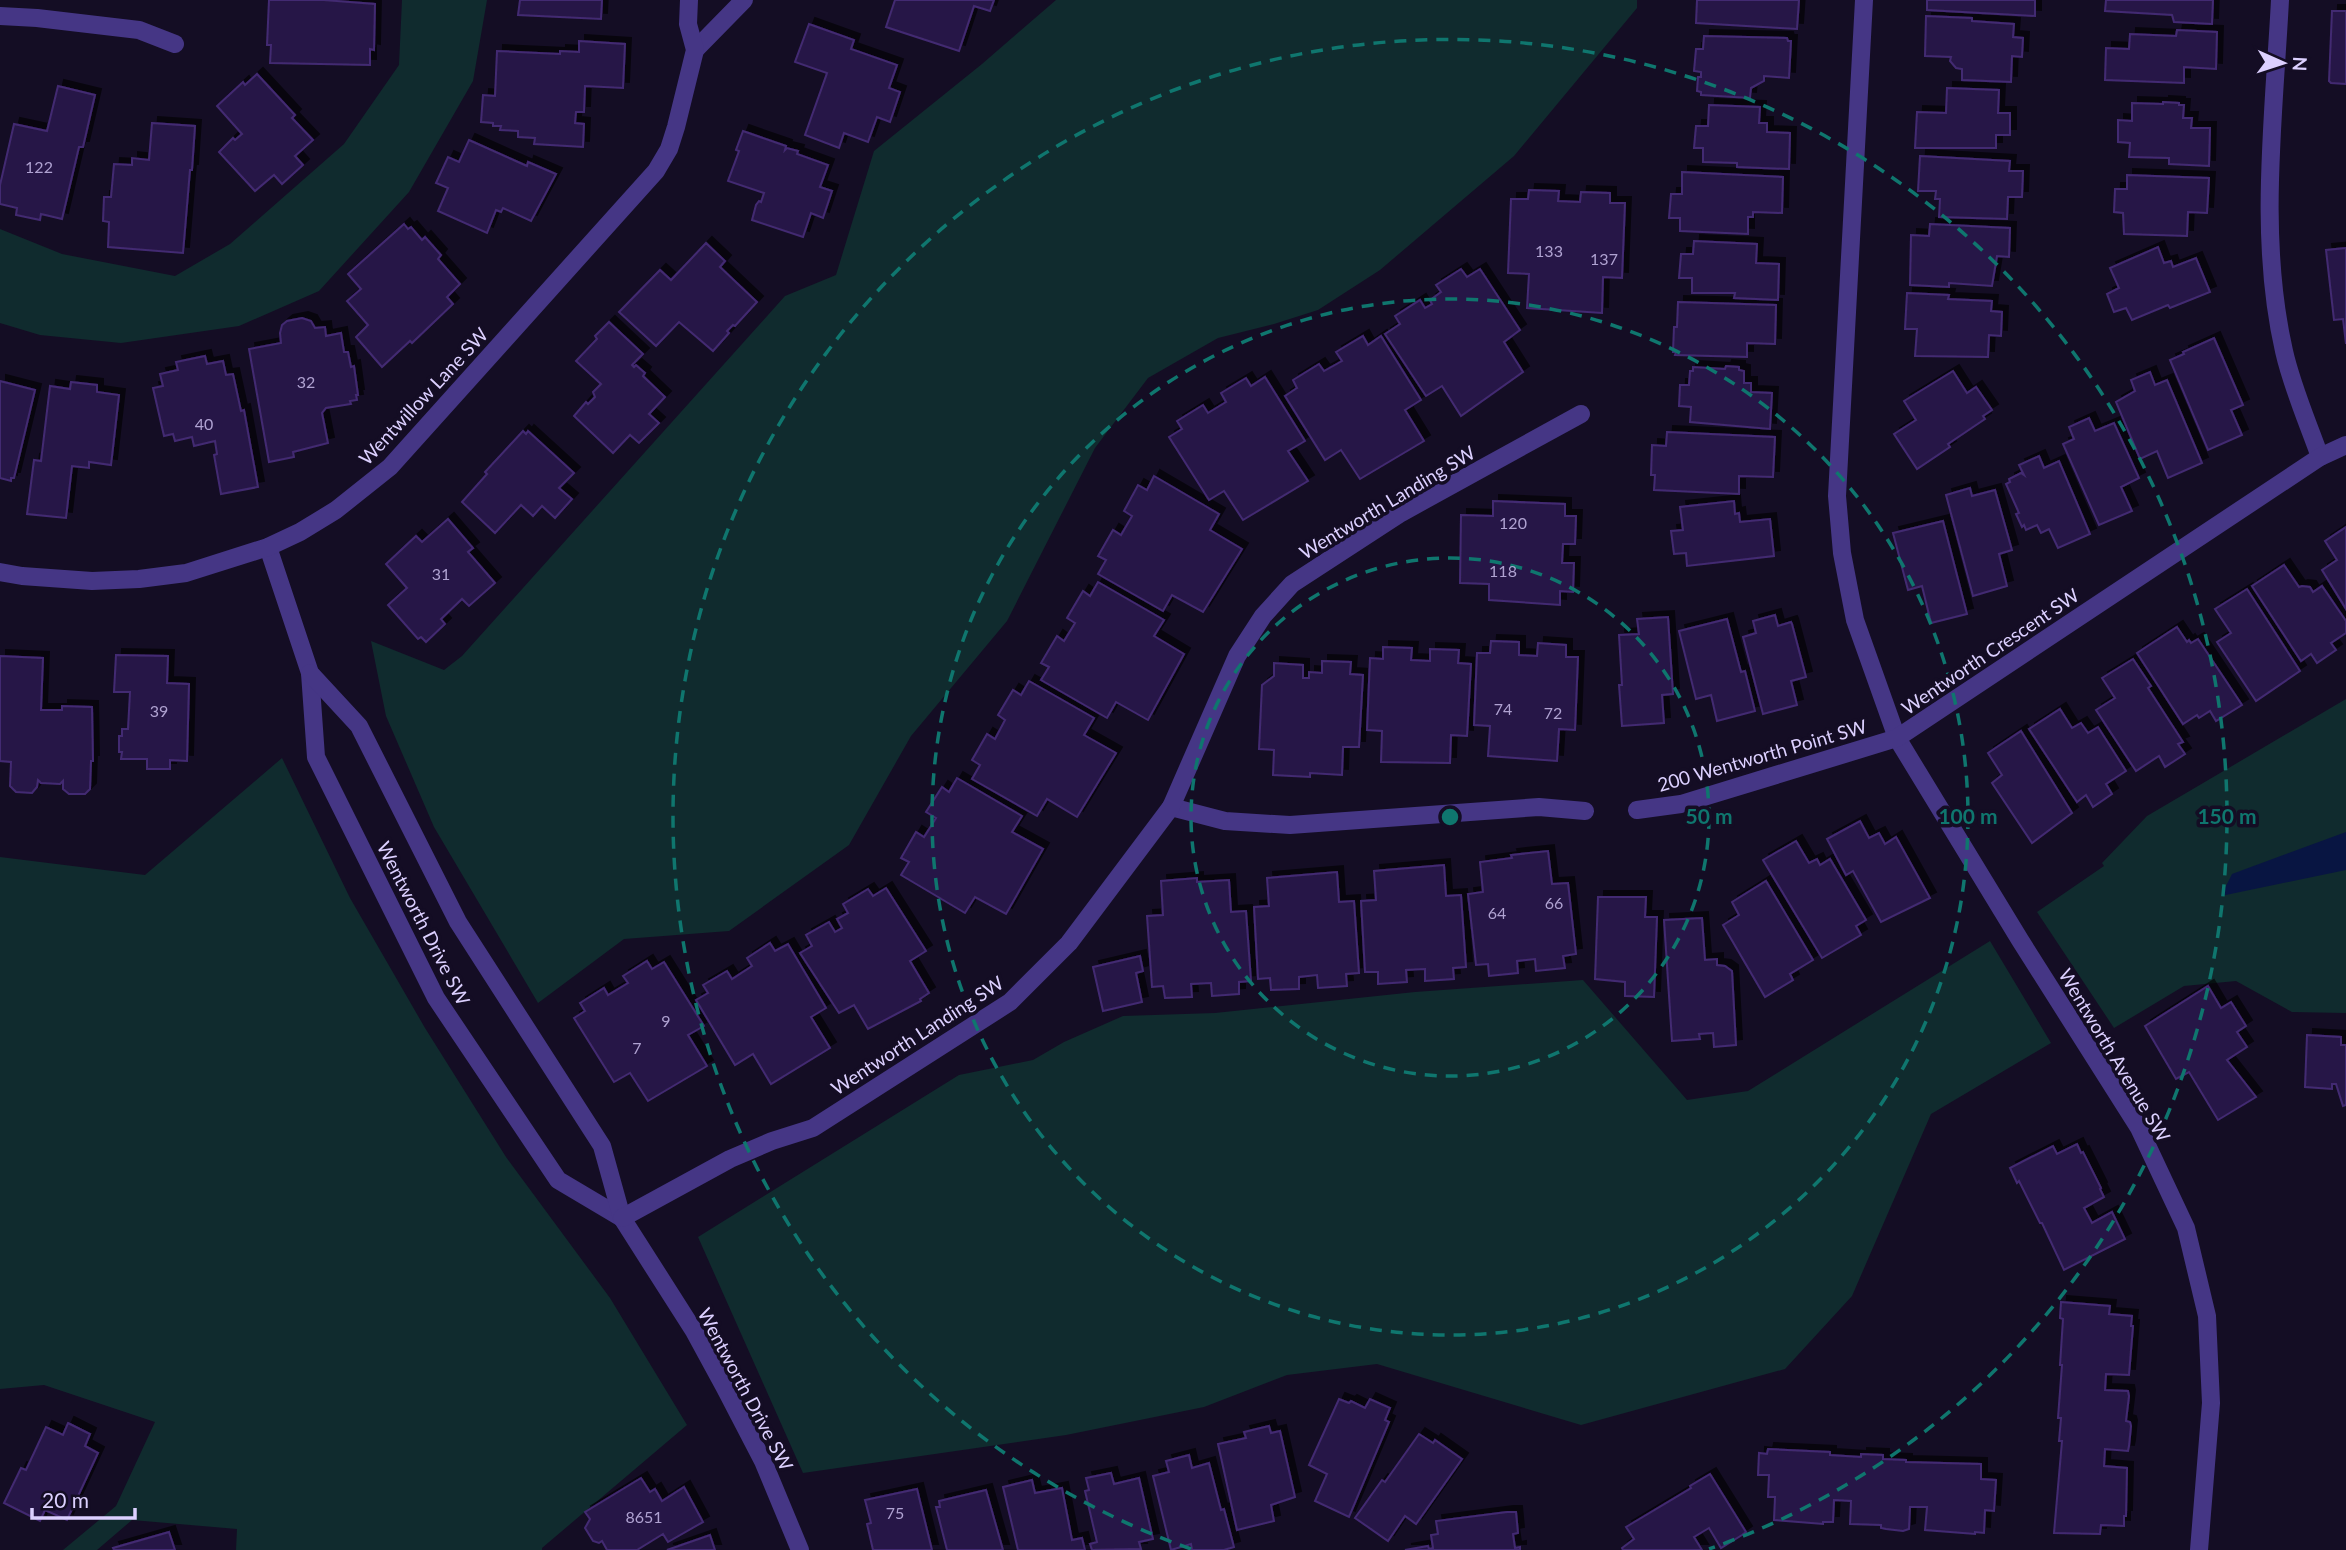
<svg xmlns="http://www.w3.org/2000/svg" width="2346" height="1550" font-family="Lato,sans-serif">
  <defs>
    <filter id="shadow"><feDropShadow dx="6" dy="-6" stdDeviation="0" flood-color="#0009"/></filter>
  </defs>
  <rect width="100%" height="100%" fill="#140d24"/>
  <g fill="#102b2e">
    <polygon points="402,0 487,0 473,81 409,192 319,291 239,326 121,343 40,335 0,323 0,229 62,254 175,276 230,244 344,144 399,65"/>
    <polygon points="1056,0 1637,0 1637,8 1514,156 1380,270 1318,310 1274,324 1218,338 1148,378 1095,448 1007,621 911,736 849,845 729,931 624,939 538,1003 434,827 386,716 371,641 444,670 462,656 785,296 836,275 874,151 982,64"/>
    <polygon points="2346,699 2346,1013 2292,1012 2236,981 2184,986 2114,1028 2037,912 2104,866 2102,863 2147,816"/>
    <polygon points="282,758 350,898 425,1028 506,1157 610,1298 687,1425 542,1548 542,1550 236,1550 237,1529 132,1520 97,1550 63,1550 116,1506 155,1422 44,1385 0,1389 0,857 145,875"/>
    <polygon points="1990,941 2051,1043 1931,1114 1852,1296 1785,1369 1581,1425 1377,1364 1287,1375 1204,1407 1066,1435 803,1473 698,1237 959,1075 1033,1060 1064,1042 1123,1016 1215,1013 1415,992 1583,980 1687,1100 1748,1091"/>
  </g>
  <polygon fill="#081542" points="2346,832 2346,870 2221,896 2232,874"/>
  <g fill="#281946" stroke="#432a72" stroke-width="2" filter="url(#shadow)">
    <polygon points="269,0 324,0 375,4 374,50 370,49 370,65 270,63 271,45 267,45"/>
    <polygon points="520,0 602,0 601,19 518,15"/>
    <polygon points="895,0 994,0 990,11 974,6 959,51 886,27"/>
    <polygon points="1697,0 1799,0 1797,29 1696,23"/>
    <polygon points="1927,0 2035,0 2035,16 1927,10"/>
    <polygon points="2106,0 2213,0 2212,24 2174,22 2172,15 2105,11"/>
    <polygon points="2332,11 2346,11 2346,84 2331,83 2329,81"/>
    <polygon points="1926,16 1972,18 1972,21 2014,24 2013,37 2023,38 2022,57 2012,56 2011,82 1962,80 1962,69 1956,68 1950,61 1951,57 1925,56"/>
    <polygon points="809,24 854,40 851,49 897,65 889,88 900,92 890,122 877,117 868,142 844,133 839,148 805,135 827,73 795,62"/>
    <polygon points="2177,30 2217,32 2216,69 2184,67 2184,83 2105,80 2106,48 2129,49 2130,34 2176,36"/>
    <polygon points="1704,36 1787,38 1788,41 1791,41 1789,78 1764,76 1764,81 1751,88 1750,98 1701,95 1701,92 1697,91 1698,77 1701,77 1701,72 1694,71 1696,49 1703,49"/>
    <polygon points="579,41 625,44 623,88 585,86 584,112 576,112 575,123 584,124 583,147 534,144 535,138 518,137 518,131 500,130 501,126 493,126 493,123 481,122 483,95 495,96 497,51 560,54 560,51 579,52"/>
    <polygon points="257,74 295,115 292,118 313,140 295,156 303,165 282,184 274,175 255,191 219,152 233,138 235,140 242,134 217,106 243,82 245,85"/>
    <polygon points="58,86 95,95 83,147 79,147 62,219 41,214 40,220 16,215 17,208 0,204 0,185 14,124 47,131"/>
    <polygon points="1947,88 1999,90 1998,113 2010,113 2010,135 1996,135 1996,148 1915,148 1917,112 1946,113"/>
    <polygon points="2163,102 2179,103 2179,105 2184,105 2183,118 2192,118 2191,128 2210,128 2209,166 2169,164 2169,158 2129,157 2130,143 2118,142 2118,120 2132,121 2132,103 2163,104"/>
    <polygon points="1709,105 1760,107 1759,123 1767,123 1767,132 1790,133 1789,169 1737,167 1737,163 1703,162 1703,148 1694,148 1696,126 1708,126"/>
    <polygon points="152,123 195,126 192,170 190,170 183,253 108,247 109,222 103,221 104,197 111,197 114,164 132,165 132,158 149,160"/>
    <polygon points="743,131 786,146 785,150 787,148 798,151 797,154 828,165 820,187 832,191 823,218 811,213 803,237 752,220 756,205 759,201 761,202 764,193 728,181 739,151 736,150"/>
    <polygon points="469,140 527,166 528,162 556,174 531,221 503,208 501,212 496,210 487,233 438,211 448,188 436,183 448,157 459,162"/>
    <polygon points="1920,156 2010,161 2009,171 2023,171 2022,197 2008,197 2007,219 1939,217 1940,199 1935,199 1936,191 1918,191"/>
    <polygon points="1682,172 1783,177 1782,213 1753,212 1753,217 1748,217 1748,234 1680,231 1680,218 1669,218 1671,194 1682,194"/>
    <polygon points="2127,175 2209,178 2207,213 2188,212 2187,236 2124,234 2123,213 2114,212 2115,189 2127,189"/>
    <polygon points="1529,190 1559,191 1558,201 1580,202 1581,192 1610,193 1610,203 1625,203 1622,278 1603,277 1602,313 1527,308 1529,274 1508,273 1511,199 1528,199"/>
    <polygon points="404,224 408,229 411,227 422,240 425,237 441,255 438,259 460,284 447,297 453,304 412,343 410,341 382,367 356,337 368,325 347,301 361,289 348,274"/>
    <polygon points="1930,224 2010,228 2009,257 1997,256 1992,286 1949,283 1949,287 1910,285 1911,235 1929,236"/>
    <polygon points="1694,241 1757,244 1756,263 1779,264 1778,300 1734,298 1735,293 1692,293 1692,278 1679,278 1681,254 1693,254"/>
    <polygon points="706,243 725,261 720,267 757,302 735,326 733,325 727,331 729,333 713,351 679,322 656,346 619,312 660,270 671,280"/>
    <polygon points="2158,247 2164,263 2171,261 2173,267 2196,258 2210,292 2170,308 2168,305 2132,320 2126,308 2114,312 2107,294 2119,288 2110,268"/>
    <polygon points="2346,248 2346,344 2343,319 2334,320 2326,250"/>
    <polygon points="1461,269 1467,277 1480,269 1520,330 1504,342 1523,372 1461,416 1442,386 1426,396 1385,334 1400,324 1395,316 1420,300 1425,308 1432,304 1430,300 1441,292 1436,285"/>
    <polygon points="1907,293 1949,295 1948,299 1992,301 1991,311 2002,312 2001,336 1989,335 1988,357 1915,356 1917,329 1905,329"/>
    <polygon points="1678,302 1776,305 1775,344 1747,343 1747,357 1675,355 1676,352 1673,352 1674,327 1677,327"/>
    <polygon points="302,318 311,321 315,328 325,327 326,336 341,333 344,352 348,352 351,367 354,366 358,395 356,395 357,400 350,401 351,404 326,408 322,413 328,443 293,452 294,457 269,462 249,349 281,343 280,333 282,325 287,321"/>
    <polygon points="609,322 643,354 632,365 634,367 636,365 645,373 643,376 665,397 649,414 659,423 639,443 630,435 613,453 574,416 586,402 588,404 595,397 593,392 601,384 576,361 597,339 595,336"/>
    <polygon points="1363,336 1368,345 1381,336 1421,400 1405,410 1424,441 1360,479 1341,450 1325,460 1285,396 1297,388 1293,380 1319,364 1324,371 1342,361 1336,352"/>
    <polygon points="2214,338 2243,405 2231,410 2242,435 2208,450 2170,360 2184,354 2183,352"/>
    <polygon points="205,356 207,364 223,361 226,375 233,374 241,411 244,410 258,487 221,494 214,455 217,454 215,441 194,446 192,437 175,441 173,434 164,436 153,388 163,386 160,374 178,370 176,362"/>
    <polygon points="1726,366 1739,367 1739,370 1744,371 1744,383 1751,383 1751,392 1772,393 1770,429 1690,422 1691,407 1679,406 1680,385 1689,385 1690,371 1693,371 1693,367 1725,369"/>
    <polygon points="1953,371 1967,393 1976,387 1992,410 1983,416 1985,419 1948,444 1950,447 1917,469 1894,434 1916,420 1904,401"/>
    <polygon points="2150,372 2155,385 2167,380 2202,463 2168,478 2157,451 2140,459 2116,402 2135,391 2131,380"/>
    <polygon points="1265,377 1305,441 1288,451 1308,481 1243,520 1224,491 1209,500 1169,437 1182,429 1177,421 1203,405 1208,413 1226,402 1221,393 1246,378 1251,386"/>
    <polygon points="0,381 35,390 14,478 11,478 11,481 0,478"/>
    <polygon points="71,382 97,385 97,392 119,395 111,465 89,462 89,468 72,466 66,518 27,514 34,460 41,461 50,386 70,389"/>
    <polygon points="2089,418 2095,431 2114,423 2139,478 2121,487 2132,511 2099,525 2063,444 2074,439 2069,427"/>
    <polygon points="523,431 526,434 528,431 574,473 559,488 572,499 555,518 542,506 533,516 521,505 495,533 462,502 487,474 485,472"/>
    <polygon points="1667,432 1775,437 1773,477 1739,476 1739,494 1654,490 1655,475 1651,475 1652,445 1666,446"/>
    <polygon points="2039,456 2044,468 2059,461 2090,534 2058,548 2049,529 2041,533 2037,525 2026,530 2024,525 2022,527 2016,514 2019,513 2006,484 2010,482 2009,479 2021,473 2024,475 2019,465"/>
    <polygon points="1154,476 1219,514 1210,530 1242,549 1203,612 1172,595 1163,611 1098,574 1106,560 1098,556 1113,530 1121,535 1132,516 1124,511 1138,485 1147,490"/>
    <polygon points="1970,488 1972,496 1995,490 2012,550 1999,554 2007,586 1973,596 1946,495"/>
    <polygon points="1493,501 1565,504 1565,516 1576,516 1575,544 1563,544 1562,563 1574,563 1573,592 1560,591 1560,605 1489,600 1489,584 1460,583 1461,515 1493,516"/>
    <polygon points="1734,501 1735,514 1739,513 1740,522 1770,519 1774,556 1687,566 1686,553 1674,554 1671,531 1683,530 1680,507"/>
    <polygon points="448,519 473,548 468,552 495,583 469,606 462,599 441,619 445,624 426,642 421,637 418,639 388,605 407,588 386,564 416,536 422,542"/>
    <polygon points="1943,521 1967,614 1931,623 1922,586 1908,590 1893,533"/>
    <polygon points="2346,527 2346,609 2322,570 2337,560 2325,541"/>
    <polygon points="2284,565 2299,587 2302,586 2310,587 2313,592 2322,586 2346,621 2346,633 2331,643 2336,650 2317,663 2311,654 2301,661 2252,586"/>
    <polygon points="1098,582 1164,620 1154,636 1184,654 1148,720 1116,702 1107,718 1041,680 1049,667 1041,663 1057,636 1064,641 1075,623 1067,618 1083,591 1090,596"/>
    <polygon points="2247,589 2300,671 2256,701 2217,642 2231,633 2215,609"/>
    <polygon points="1775,615 1778,626 1791,622 1792,624 1806,677 1791,681 1797,705 1763,714 1743,637 1756,633 1753,621"/>
    <polygon points="1668,617 1673,694 1662,695 1664,723 1622,726 1619,685 1622,685 1619,635 1639,634 1637,619"/>
    <polygon points="1727,619 1741,672 1745,671 1755,711 1717,721 1711,695 1696,699 1679,631"/>
    <polygon points="2177,627 2187,642 2189,640 2191,643 2198,639 2242,705 2216,721 2210,711 2199,718 2197,715 2183,724 2137,653"/>
    <polygon points="1491,641 1519,642 1519,655 1537,656 1538,643 1566,645 1566,657 1578,657 1575,730 1559,729 1557,761 1488,756 1490,726 1474,725 1477,653 1490,653"/>
    <polygon points="1383,647 1412,648 1411,660 1430,661 1430,649 1459,650 1458,663 1471,664 1467,736 1451,735 1450,763 1381,762 1382,731 1367,730 1370,658 1383,659"/>
    <polygon points="116,655 168,656 167,683 189,684 187,761 170,760 170,769 147,769 147,759 121,759 122,752 119,752 119,736 122,736 122,729 128,729 130,692 114,692"/>
    <polygon points="0,656 43,658 41,710 62,710 62,706 92,707 93,761 91,761 90,789 85,794 69,794 63,789 63,781 60,784 41,783 38,780 37,787 32,793 16,792 10,786 11,762 0,761"/>
    <polygon points="2133,659 2151,686 2148,688 2183,742 2178,744 2185,754 2165,767 2159,756 2136,771 2096,710 2115,698 2102,678"/>
    <polygon points="1322,661 1351,662 1350,674 1363,675 1359,747 1343,747 1342,775 1310,773 1310,777 1273,775 1274,750 1259,749 1262,685 1274,676 1274,663 1303,665 1303,678 1309,678 1309,672 1322,673"/>
    <polygon points="1029,681 1094,718 1084,735 1116,753 1077,817 1047,799 1037,816 972,779 980,765 972,760 987,734 995,739 1005,720 998,715 1013,690 1021,695"/>
    <polygon points="2060,709 2072,728 2081,723 2088,733 2098,727 2126,771 2106,784 2112,794 2093,807 2086,795 2077,802 2029,729"/>
    <polygon points="2021,731 2072,813 2032,843 1992,783 2002,775 1988,753"/>
    <polygon points="957,778 1022,816 1012,832 1043,849 1006,914 975,897 965,913 901,875 909,862 901,858 916,832 924,837 936,818 926,812 942,787 949,792"/>
    <polygon points="1860,821 1869,838 1879,833 1885,844 1896,837 1930,898 1881,922 1853,871 1846,875 1827,839"/>
    <polygon points="1796,841 1809,863 1817,859 1820,865 1830,859 1866,920 1856,926 1861,935 1822,958 1763,860"/>
    <polygon points="1548,851 1552,884 1568,883 1576,954 1563,956 1565,968 1536,971 1535,959 1517,961 1518,973 1489,976 1488,964 1476,965 1468,894 1483,892 1480,862 1512,858 1511,855"/>
    <polygon points="1444,865 1446,896 1461,895 1466,967 1453,968 1454,979 1425,981 1425,969 1406,970 1407,982 1378,984 1378,972 1365,972 1361,901 1376,900 1374,871"/>
    <polygon points="1337,872 1339,902 1354,901 1359,973 1346,974 1347,986 1318,988 1317,975 1299,977 1299,989 1271,990 1270,978 1258,979 1254,907 1269,906 1267,878"/>
    <polygon points="1197,878 1197,882 1229,880 1231,912 1246,911 1251,981 1239,982 1239,994 1212,996 1211,983 1191,984 1192,997 1165,998 1163,986 1152,987 1147,916 1163,915 1161,881"/>
    <polygon points="1766,881 1813,960 1790,974 1793,980 1765,997 1723,925 1739,915 1732,902"/>
    <polygon points="886,888 926,951 910,961 929,993 920,999 921,1001 868,1029 854,1005 839,1013 800,953 812,946 806,935 829,922 835,932 842,928 837,919 848,913 843,904 868,889 873,896"/>
    <polygon points="1598,897 1646,897 1645,917 1657,917 1654,997 1625,996 1625,982 1595,979"/>
    <polygon points="1702,918 1705,960 1717,959 1717,965 1725,966 1732,971 1736,1045 1714,1047 1713,1033 1699,1034 1700,1039 1672,1041 1664,920"/>
    <polygon points="770,943 775,951 788,944 826,1008 811,1017 830,1048 771,1084 753,1054 735,1065 696,1000 708,993 703,985 727,971 732,979 752,966 747,958"/>
    <polygon points="1140,956 1143,971 1136,973 1142,1002 1103,1011 1093,967"/>
    <polygon points="647,961 652,969 664,962 704,1026 688,1035 707,1066 648,1101 630,1073 614,1082 574,1018 585,1011 580,1003 604,988 608,995 628,983 623,976"/>
    <polygon points="2208,986 2221,1008 2231,1002 2246,1026 2237,1032 2247,1047 2227,1060 2256,1097 2218,1120 2189,1072 2176,1079 2145,1026"/>
    <polygon points="2307,1035 2341,1037 2341,1045 2346,1045 2346,1105 2343,1106 2336,1084 2332,1084 2332,1089 2305,1087"/>
    <polygon points="2077,1144 2081,1153 2083,1152 2101,1188 2100,1189 2104,1197 2084,1208 2092,1223 2112,1212 2125,1239 2064,1270 2042,1223 2040,1223 2019,1181 2017,1183 2010,1168 2053,1146 2057,1154"/>
    <polygon points="2061,1302 2110,1306 2109,1314 2132,1316 2131,1326 2133,1326 2129,1375 2106,1374 2105,1390 2128,1391 2129,1396 2126,1421 2130,1422 2131,1426 2129,1446 2128,1451 2105,1449 2104,1466 2127,1468 2126,1516 2124,1516 2124,1526 2101,1525 2100,1534 2054,1533 2062,1441 2059,1441 2061,1418 2058,1418 2062,1365 2060,1365 2063,1319 2060,1318"/>
    <polygon points="1339,1399 1349,1403 1351,1401 1365,1408 1370,1399 1390,1408 1385,1420 1389,1422 1349,1517 1315,1501 1327,1474 1309,1465"/>
    <polygon points="68,1423 90,1434 85,1446 98,1453 67,1520 45,1510 40,1521 4,1503 21,1468 26,1470 46,1427 63,1435"/>
    <polygon points="1269,1426 1271,1433 1280,1431 1295,1497 1271,1505 1274,1521 1237,1530 1218,1444 1246,1438 1244,1432"/>
    <polygon points="1419,1434 1433,1443 1435,1440 1462,1459 1416,1524 1405,1516 1388,1541 1355,1518 1382,1480 1385,1482"/>
    <polygon points="1768,1449 1830,1452 1830,1455 1861,1457 1861,1454 1883,1455 1883,1459 1906,1460 1906,1462 1981,1464 1981,1479 1996,1480 1994,1511 1985,1510 1984,1533 1975,1532 1975,1534 1925,1530 1927,1507 1910,1507 1909,1529 1903,1531 1886,1529 1881,1528 1881,1525 1850,1524 1851,1501 1834,1500 1833,1522 1823,1522 1823,1524 1774,1520 1775,1497 1768,1497 1769,1475 1758,1475 1759,1453 1767,1454"/>
    <polygon points="1189,1455 1192,1468 1209,1463 1221,1510 1224,1509 1234,1547 1224,1550 1192,1550 1191,1544 1171,1550 1153,1476 1169,1472 1166,1461"/>
    <polygon points="1111,1473 1114,1484 1139,1478 1153,1539 1139,1542 1141,1549 1092,1550 1090,1544 1097,1542 1085,1491 1089,1490 1086,1478"/>
    <polygon points="1710,1474 1746,1532 1742,1535 1721,1548 1709,1528 1694,1537 1702,1550 1623,1550 1622,1548 1634,1539 1626,1527 1691,1488 1690,1486"/>
    <polygon points="641,1478 650,1492 655,1489 662,1501 684,1487 703,1522 668,1542 663,1534 637,1550 607,1550 602,1541 599,1543 593,1541 585,1528 590,1519 585,1512"/>
    <polygon points="1032,1480 1035,1493 1062,1488 1072,1540 1082,1538 1085,1550 1018,1550 1003,1487"/>
    <polygon points="917,1489 932,1550 873,1550 867,1524 871,1523 865,1500"/>
    <polygon points="986,1490 1003,1550 947,1550 936,1507 940,1507 939,1501"/>
    <polygon points="1507,1512 1516,1512 1518,1533 1513,1534 1515,1548 1520,1547 1520,1550 1405,1550 1428,1546 1429,1549 1433,1548 1431,1535 1438,1534 1436,1521"/>
    <polygon points="169,1532 175,1550 114,1550 113,1548"/>
    <polygon points="710,1535 715,1550 667,1550"/>
  </g>
  <g fill="none" stroke-linecap="round" stroke-linejoin="round">
    <g stroke="#453685" stroke-width="18">
      <polyline points="1864,0 1837,496 1842,553 1855,620 1897,738 2020,940 2139,1128 2186,1228 2207,1316 2211,1403 2199,1550"/>
      <path d="M2280,0C2274,116 2258,237 2284,351C2292,387 2308,423 2320,457"/>
      <polyline points="0,16 37,18 139,30 175,44"/>
      <polyline points="695,50 744,0"/>
      <polyline points="268,547 310,673 316,757 436,998 558,1180 622,1218"/>
      <polyline points="0,572 22,576 92,581 139,579 186,573 268,547 300,532 336,510 390,467 656,171 669,149 676,127 695,50 688,24 689,0"/>
      <polyline points="310,673 359,726 458,922 602,1146 622,1218 694,1331 725,1388 763,1461 800,1550"/>
      <polyline points="1171,807 1225,821 1290,825 1539,807 1585,811"/>
      <polyline points="1637,810 1681,804 1897,738 2320,457 2346,445"/>
      <polyline points="622,1218 730,1159 772,1141 813,1128 1010,1002 1069,943 1171,807 1237,656 1263,616 1292,584 1401,513 1581,414"/>
    </g>
  </g>
  <g fill="none" stroke="#0f766e" stroke-width="3.5" stroke-dasharray="12 9">
    <circle cx="1450" cy="817" r="259"/>
    <circle cx="1450" cy="817" r="518"/>
    <path d="M1191 1549A777 777 0 1 1 1709 1549"/>
  </g>
  <g text-anchor="middle" dominant-baseline="central" stroke-width="7" stroke-linejoin="round" paint-order="stroke">
    <g font-size="16" fill="#afa2d1">
      <text x="39" y="166">122</text>
      <text x="1549" y="250">133</text>
      <text x="1604" y="258">137</text>
      <text x="306" y="381">32</text>
      <text x="204" y="423">40</text>
      <text x="1513" y="522">120</text>
      <text x="1503" y="570">118</text>
      <text x="441" y="573">31</text>
      <text x="1503" y="708">74</text>
      <text x="159" y="710">39</text>
      <text x="1553" y="712">72</text>
      <text x="1554" y="902">66</text>
      <text x="1497" y="912">64</text>
      <text x="666" y="1020">9</text>
      <text x="637" y="1047">7</text>
      <text x="895" y="1512">75</text>
      <text x="644" y="1516">8651</text>
    </g>
    <g font-size="19" fill="#dcd0ff" stroke="#140d24">
      <text transform="translate(423 396) rotate(-47)">Wentwillow Lane SW</text>
      <text transform="translate(1387 502) rotate(-31)">Wentworth Landing SW</text>
      <text transform="translate(1990 651) rotate(-34)">Wentworth Crescent SW</text>
      <text transform="translate(1762 755) rotate(-16)">200 Wentworth Point SW</text>
      <text transform="translate(424 923) rotate(63)">Wentworth Drive SW</text>
      <text transform="translate(917 1035) rotate(-33)">Wentworth Landing SW</text>
      <text transform="translate(2115 1055) rotate(59)">Wentworth Avenue SW</text>
      <text transform="translate(746 1389) rotate(62)">Wentworth Drive SW</text>
    </g>
  </g>
  <circle cx="1450" cy="817" r="10" fill="#0f766e" stroke="#140d24" stroke-width="3.5"/>
  <g font-size="21" text-anchor="middle" font-weight="bold" fill="#0f766e" stroke="#140d24" stroke-width="7" stroke-linejoin="round" paint-order="stroke">
    <text x="1709" y="824">50 m</text>
    <text x="1968" y="824">100 m</text>
    <text x="2227" y="824">150 m</text>
  </g>
  <g transform="translate(2283 63) rotate(93)" stroke="#140d24" stroke-width="5" paint-order="stroke">
  <path d="M0-5L12 26L0 18L-12 26Z" fill="#dcd0ff"/>
  <text y="-10" font-size="19" font-weight="bold" text-anchor="middle" fill="#dcd0ff">N</text>
  </g>
  <path d="M32 1508v10h103v-10" fill="none" stroke="#dcd0ff" stroke-width="3.5"/>
  <text x="42" y="1508" font-size="21" fill="#dcd0ff" stroke="#140d24" stroke-width="5" paint-order="stroke">20 m</text>
</svg>
